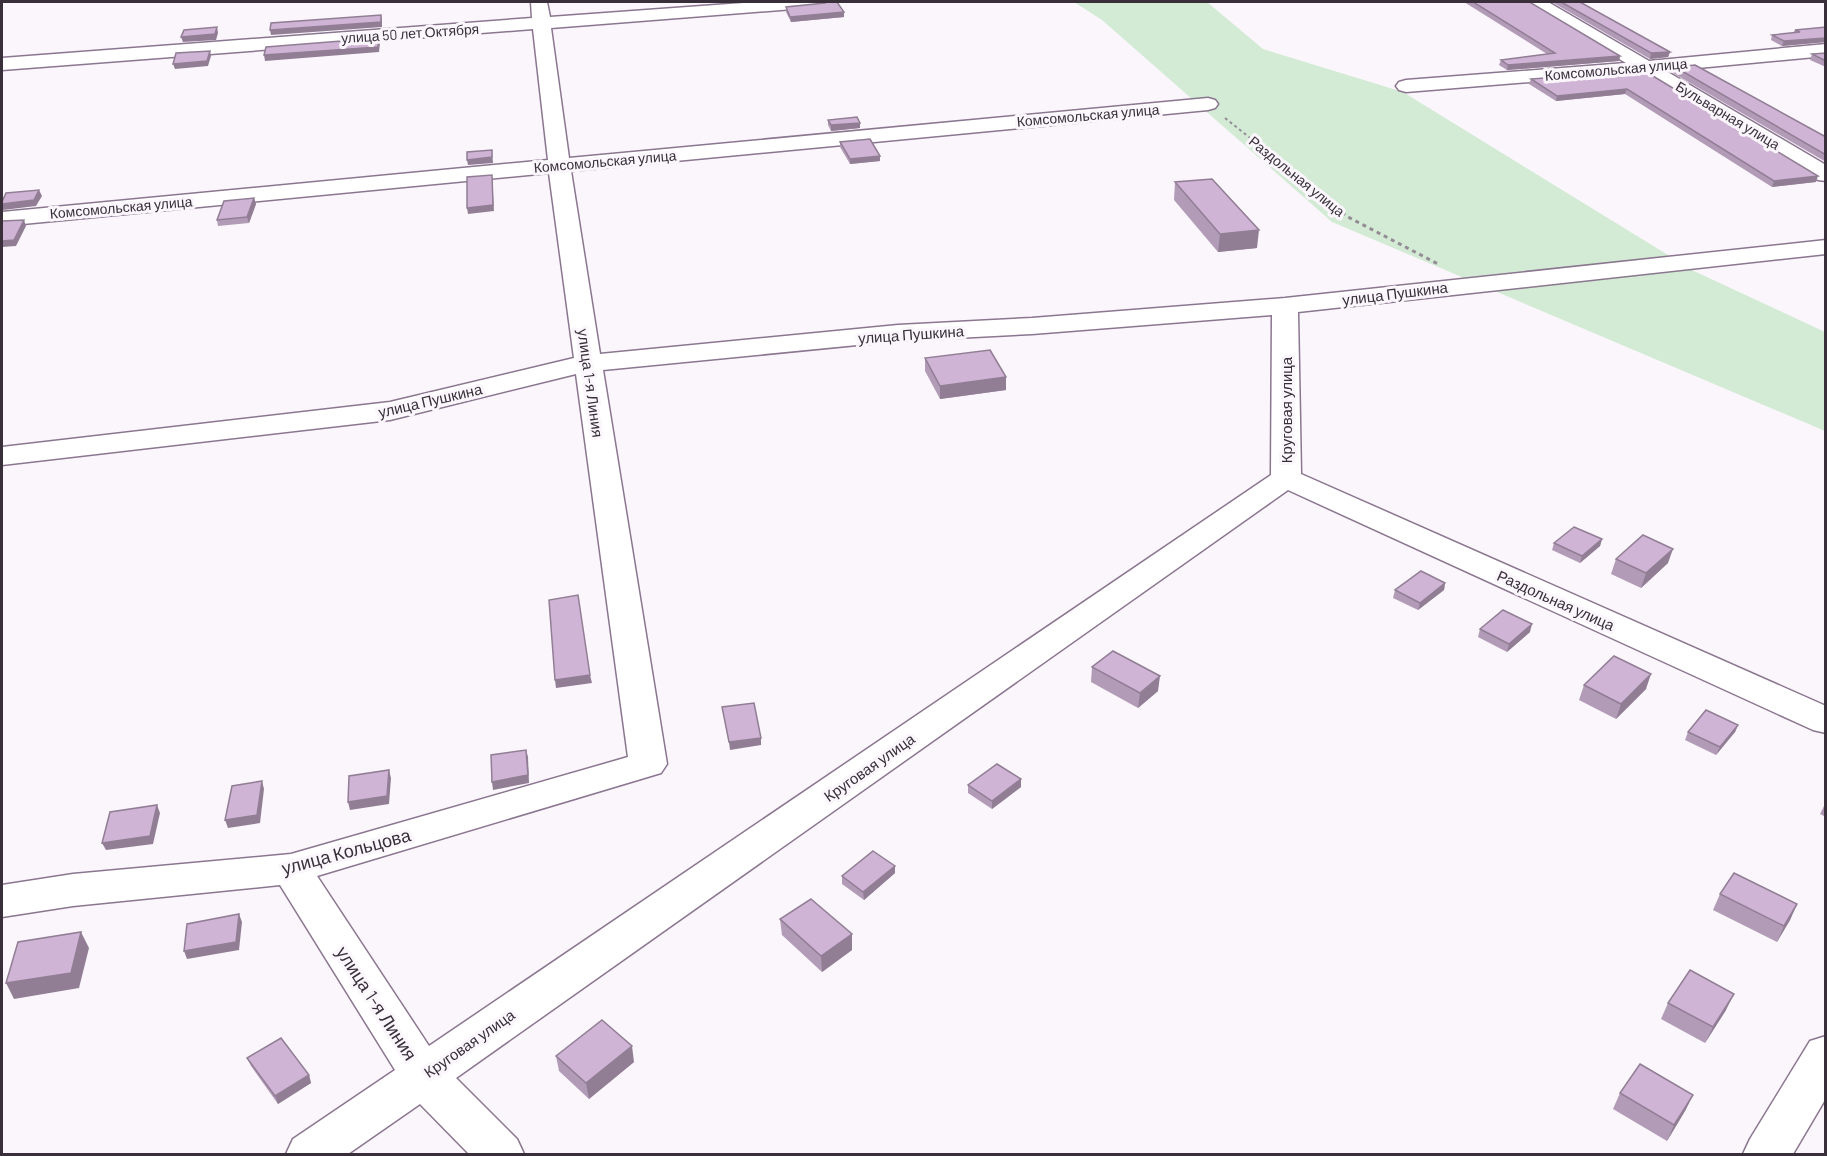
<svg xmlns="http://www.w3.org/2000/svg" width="1827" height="1156" font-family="Barlow,sans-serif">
  <rect width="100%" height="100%" fill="#fbf6fc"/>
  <polygon fill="#d3ebd5" points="1074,2 1207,2 1263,49 1403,92 1694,271 1825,332 1825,431 1332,222 1102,20"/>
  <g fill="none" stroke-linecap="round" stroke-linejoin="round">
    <defs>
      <g id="minor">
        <path d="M531,2H547L550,17L757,2H828L825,6L819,7L551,28L569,158L1208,98L1215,100L1218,104L1215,108L1208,110L571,171L600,354L898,325L1032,318L1285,298L1826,240V254L1298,312L1301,474L1826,706V733L1813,730L1288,490L456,1078L517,1139L524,1154H469L420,1104L348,1154H286L293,1139L395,1070L280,885L73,906L2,917V885L73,874L291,854L628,757L576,374L390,420L2,465V447L390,402L574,358L549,173L2,226V212L548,160L533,29L2,70V58L532,18ZM1272,315L1271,475L429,1046L317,876L661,773L667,764L603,370L898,341L1032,334Z"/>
        <polygon points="1529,2 1548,2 1649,61 1826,44 1826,56 1666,71 1826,165 1826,181 1818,180 1642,73 1406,92 1399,90 1396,86 1399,82 1406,80 1626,63 1531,6"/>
        <polygon points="1826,1036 1826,1098 1793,1154 1743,1154 1750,1139 1810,1041"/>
      </g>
    </defs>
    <use href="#minor" stroke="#8b7690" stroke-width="3"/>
    <polyline stroke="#948d96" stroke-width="2" stroke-dasharray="3 3" stroke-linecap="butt" points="1225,118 1313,188"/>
    <polyline stroke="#948d96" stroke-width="3" stroke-dasharray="4 4" stroke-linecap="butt" points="1311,187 1348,217 1440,265"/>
    <use href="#minor" fill="#fff" fill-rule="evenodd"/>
  </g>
  <g fill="#b29bb7">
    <polygon points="1464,2 1530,2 1531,3 1620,56 1619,61 1507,70 1499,65 1501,60 1547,54"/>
    <polygon points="1552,2 1580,2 1670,52 1668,57 1650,59"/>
    <polygon points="825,3 844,17 791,22 786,12 786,7"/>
    <polygon points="1826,27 1826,42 1782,46 1771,40 1772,35 1793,33 1795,30"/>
    <polygon points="1826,53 1826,67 1810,60 1812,54"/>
    <polygon points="1675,67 1826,137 1826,162 1673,73"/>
    <polygon points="1643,70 1816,182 1772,187 1625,94 1556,101 1529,84 1531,79"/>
    <polygon points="828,120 860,123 860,128 831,131 828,125"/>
    <polygon points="840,142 880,161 850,164 840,147"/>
    <polygon points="1175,182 1257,248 1218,252 1174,200"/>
    <polygon points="254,198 256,204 249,223 218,226 217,220"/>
    <polygon points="925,358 1006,377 1006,390 940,399 925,371"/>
    <polygon points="1602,539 1600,546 1580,563 1552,550 1554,543"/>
    <polygon points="1616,559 1668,563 1641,588 1611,574"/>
    <polygon points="1445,583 1444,590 1418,610 1393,598 1395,590"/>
    <polygon points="1480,629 1530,632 1507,652 1478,637"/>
    <polygon points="1092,667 1158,691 1138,708 1091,682"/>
    <polygon points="1584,685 1646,689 1616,719 1579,700"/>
    <polygon points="1738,725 1735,732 1716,755 1685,740 1688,732"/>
    <polygon points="968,785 1021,787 992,809 968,793"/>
    <polygon points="1826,802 1826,817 1820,814"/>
    <polygon points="895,866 895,873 864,900 842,884 842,876"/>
    <polygon points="1720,894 1797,904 1790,920 1777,942 1713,910"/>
    <polygon points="780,919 852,950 822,972 782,935"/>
    <polygon points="1668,1003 1726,1010 1705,1043 1661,1019"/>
    <polygon points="556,1056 634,1062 589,1099 559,1071"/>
    <polygon points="247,1058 309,1075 311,1083 278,1104 251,1066"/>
    <polygon points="1620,1093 1693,1095 1685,1111 1667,1141 1613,1109"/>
  </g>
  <g fill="#917e95">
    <polygon points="844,12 844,17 791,22 790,17"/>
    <polygon points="381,15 382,20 382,27 271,35 270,30"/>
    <polygon points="217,27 218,33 216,40 183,42 181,37"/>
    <polygon points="379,38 380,43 379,52 265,61 264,55"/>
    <polygon points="1826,38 1826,42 1782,46 1784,41"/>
    <polygon points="210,51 211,56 208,66 175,69 173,64"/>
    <polygon points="1670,52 1668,57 1650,59 1651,53"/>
    <polygon points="1620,56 1619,61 1507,70 1508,65"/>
    <polygon points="1627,89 1625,94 1556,101 1557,96"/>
    <polygon points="860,123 860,128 831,131 831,125"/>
    <polygon points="492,150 493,163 468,165 467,160"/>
    <polygon points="880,156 880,161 850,164 850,159"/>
    <polygon points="492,175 494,211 468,214 467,208"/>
    <polygon points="1818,176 1816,182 1772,187 1774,181"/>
    <polygon points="39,190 42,196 36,206 3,210 2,204"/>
    <polygon points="254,198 256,204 249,223 247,217"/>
    <polygon points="24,220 26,226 16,246 2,247 2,241"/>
    <polygon points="1259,230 1257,248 1218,252 1220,234"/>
    <polygon points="1006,377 1006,390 940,399 940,386"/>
    <polygon points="1602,539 1600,546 1580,563 1582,556"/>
    <polygon points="1673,549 1668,563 1641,588 1646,573"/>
    <polygon points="1445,583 1444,590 1418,610 1420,603"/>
    <polygon points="1532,624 1530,632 1507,652 1509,644"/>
    <polygon points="1651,674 1646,689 1616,719 1621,704"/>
    <polygon points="590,675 592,683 556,688 555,680"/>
    <polygon points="1160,676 1158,691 1138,708 1140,693"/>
    <polygon points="1738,725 1735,732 1716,755 1720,747"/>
    <polygon points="761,738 761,745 730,750 729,742"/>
    <polygon points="526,750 528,757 529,783 493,790 492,782"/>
    <polygon points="389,770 391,778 389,804 350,810 348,802"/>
    <polygon points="1021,779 1021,787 992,809 992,801"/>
    <polygon points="262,781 264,789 260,823 228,828 225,820"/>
    <polygon points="157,805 160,813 153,844 106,850 102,843"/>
    <polygon points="895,866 895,873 864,900 863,892"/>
    <polygon points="1797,904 1790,920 1777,942 1784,926"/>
    <polygon points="239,914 242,922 239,950 187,959 184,951"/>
    <polygon points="81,932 89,948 79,988 14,999 6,983"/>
    <polygon points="852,934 852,950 822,972 821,956"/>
    <polygon points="1734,994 1726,1010 1705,1043 1713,1027"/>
    <polygon points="632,1046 634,1062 589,1099 586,1083"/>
    <polygon points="309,1075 311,1083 278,1104 275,1096"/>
    <polygon points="1693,1095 1685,1111 1667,1141 1674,1125"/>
  </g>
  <g fill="#cfb4d5" stroke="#917e95" stroke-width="1.5">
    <polygon points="827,2 837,2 844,12 790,17 786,7 825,3"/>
    <polygon points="1473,2 1530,2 1531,3 1620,56 1508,65 1501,60 1555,53"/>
    <polygon points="1561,2 1580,2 1670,52 1651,53"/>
    <polygon points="381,15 381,22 270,30 271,23"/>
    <polygon points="217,27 215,34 181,37 184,30"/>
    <polygon points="1826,27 1826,38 1784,41 1772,35 1800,32 1795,30"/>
    <polygon points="379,38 378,47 264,55 266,47"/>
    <polygon points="210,51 207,61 173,64 176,53"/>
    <polygon points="1826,53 1826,61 1812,54"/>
    <polygon points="1695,65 1826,137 1826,155 1675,67"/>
    <polygon points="1643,70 1818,176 1774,181 1627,89 1557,96 1531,79"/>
    <polygon points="857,117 860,123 831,125 828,120"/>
    <polygon points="870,139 880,156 850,159 840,142"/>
    <polygon points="492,150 492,157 467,160 467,152"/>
    <polygon points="492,175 493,205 467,208 467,177"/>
    <polygon points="1212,179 1259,230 1220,234 1175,182"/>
    <polygon points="39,190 34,200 2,204 2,202 6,193"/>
    <polygon points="254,198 247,217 217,220 224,201"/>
    <polygon points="24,220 14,240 2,241 2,221"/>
    <polygon points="990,350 1006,377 940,386 925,358"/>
    <polygon points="1574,527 1602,539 1582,556 1554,543"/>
    <polygon points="1643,535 1673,549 1646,573 1616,559"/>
    <polygon points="1421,571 1445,583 1420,603 1395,590"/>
    <polygon points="578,595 590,675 555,680 549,600"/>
    <polygon points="1503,610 1532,624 1509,644 1480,629"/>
    <polygon points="1113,651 1160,676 1140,693 1092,667"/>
    <polygon points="1614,656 1651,674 1621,704 1584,685"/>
    <polygon points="754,703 761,738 729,742 722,707"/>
    <polygon points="1706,710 1738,725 1720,747 1688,732"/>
    <polygon points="526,750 528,775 492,782 491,755"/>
    <polygon points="997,764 1021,779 992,801 968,785"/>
    <polygon points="389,770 387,796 348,802 349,776"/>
    <polygon points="262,781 257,815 225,820 232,786"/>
    <polygon points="157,805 150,836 102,843 110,812"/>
    <polygon points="873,851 895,866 863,892 842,876"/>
    <polygon points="1734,873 1797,904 1784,926 1720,894"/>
    <polygon points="811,899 852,934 821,956 780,919"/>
    <polygon points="239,914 236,942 184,951 187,924"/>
    <polygon points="81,932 71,973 6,983 18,942"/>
    <polygon points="1690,970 1734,994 1713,1027 1668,1003"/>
    <polygon points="602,1020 632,1046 586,1083 556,1056"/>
    <polygon points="281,1038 309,1075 275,1096 247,1058"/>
    <polygon points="1640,1064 1693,1095 1674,1125 1620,1093"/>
  </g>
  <g text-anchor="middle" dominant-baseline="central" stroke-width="6" stroke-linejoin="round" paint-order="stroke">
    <g font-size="14" fill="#382f3b" stroke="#fbf6fc">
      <text transform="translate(410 33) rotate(-4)">улица 50 лет Октября</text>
      <text transform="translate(1616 69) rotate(-5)">Комсомольская улица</text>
      <text transform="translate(1088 115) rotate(-5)">Комсомольская улица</text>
      <text transform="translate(1728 115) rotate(31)">Бульварная улица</text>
      <text transform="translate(605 161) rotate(-5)">Комсомольская улица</text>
      <text transform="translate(1297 176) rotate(39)">Раздольная улица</text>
      <text transform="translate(121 207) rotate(-5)">Комсомольская улица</text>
    </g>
    <g font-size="15" fill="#382f3b" stroke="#fbf6fc">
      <text transform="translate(1395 293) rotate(-7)">улица Пушкина</text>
      <text transform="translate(911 334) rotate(-4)">улица Пушкина</text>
      <text transform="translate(591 383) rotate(82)">улица 1-я Линия</text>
      <text transform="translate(430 400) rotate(-13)">улица Пушкина</text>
      <text transform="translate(1286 410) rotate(-90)">Круговая улица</text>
      <text transform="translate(1556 600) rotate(24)">Раздольная улица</text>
      <text transform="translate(869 767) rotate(-35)">Круговая улица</text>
      <text transform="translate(469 1043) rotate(-35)">Круговая улица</text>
    </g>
    <g font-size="18" fill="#382f3b" stroke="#fbf6fc">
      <text transform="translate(346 851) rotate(-15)">улица Кольцова</text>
      <text transform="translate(377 1003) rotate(57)">улица 1-я Линия</text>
    </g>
  </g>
  <rect width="1827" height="1156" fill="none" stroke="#382f3b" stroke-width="6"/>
</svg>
